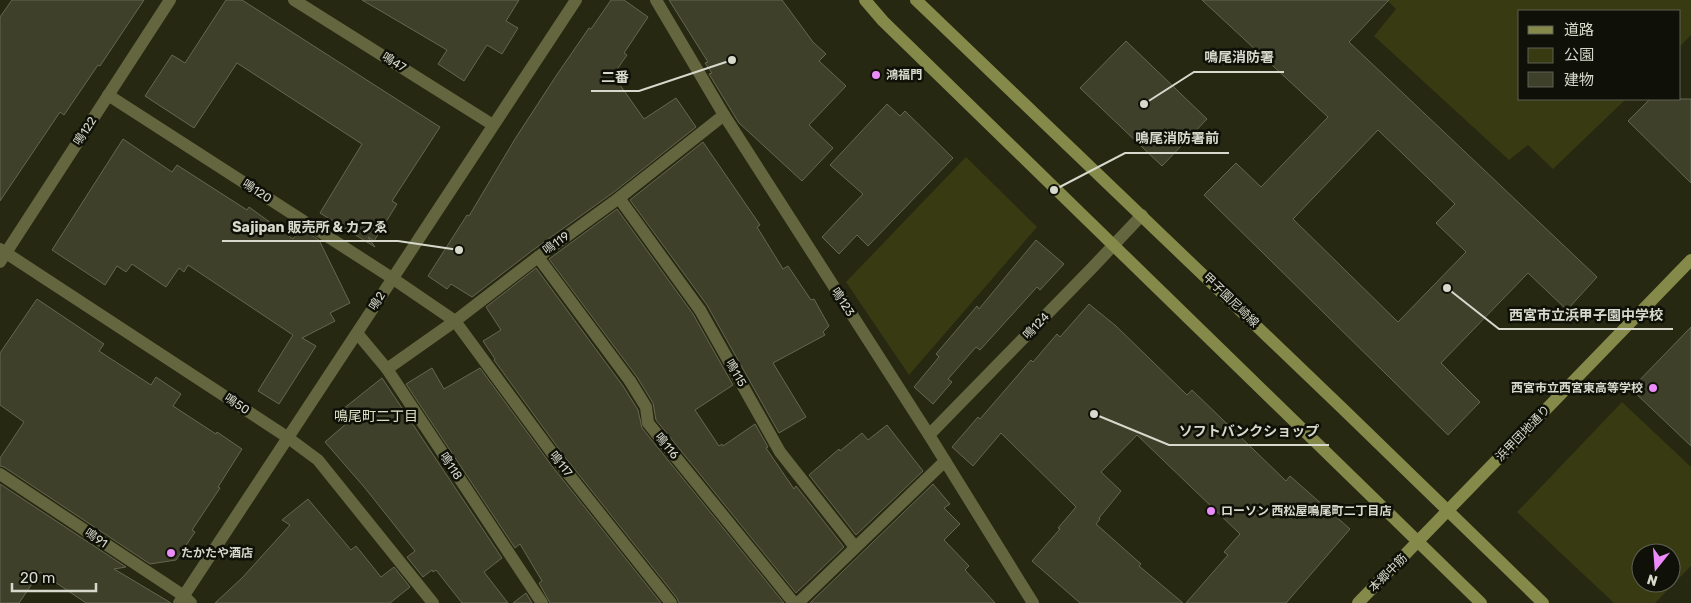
<svg xmlns="http://www.w3.org/2000/svg" width="1691" height="603" font-family="Rubik,'Noto Sans JP',sans-serif">
  <rect width="100%" height="100%" fill="#262812"/>
  <g fill="#383a11" fill-rule="evenodd">
    <polygon points="1387,0 1691,0 1691,35 1680,46 1680,11 1520,11 1520,99 1626,99 1553,169 1528,145 1509,160 1374,36 1396,9"/>
    <polygon points="966,157 1037,227 909,375 846,282"/>
    <path d="M1622,402L1691,467V566L1655,603H1614L1517,512ZM1641,553H1671V583H1641Z"/>
  </g>
  <g fill="#3e402a" stroke="#65674f" fill-rule="evenodd">
    <polygon points="12,0 144,0 100,66 98,65 64,115 60,112 0,201 0,17"/>
    <polygon points="226,0 242,0 440,127 392,201 397,204 374,241 368,237 375,247 320,213 362,144 237,63 194,128 145,96 172,55 185,63"/>
    <polygon points="362,0 519,0 506,21 518,28 502,54 487,45 464,81 438,64 447,50"/>
    <polygon points="611,0 624,0 648,17 624,53 627,55 613,75 644,119 676,98 696,127 614,192 533,250 472,297 451,284 447,289 428,276 467,215 469,216 515,139 556,76 589,28 591,29"/>
    <polygon points="669,0 782,0 813,42 826,54 819,61 846,86 809,125 833,148 802,181 739,123 709,74 712,73 705,63 708,62"/>
    <path d="M1202,0H1389L1349,42L1597,277L1567,310L1528,273L1441,363L1480,402L1448,435L1204,195L1236,163L1261,187L1328,117ZM1378,130L1455,204L1436,223L1466,252L1398,322L1293,219Z"/>
    <polygon points="1126,41 1207,119 1162,166 1080,88"/>
    <polygon points="1650,99 1691,99 1691,183 1628,121"/>
    <polygon points="887,104 900,116 905,111 953,158 868,246 857,235 839,254 822,237 863,194 830,165"/>
    <polygon points="123,139 172,172 177,165 247,210 249,207 293,239 300,228 319,240 350,303 330,313 335,321 302,338 316,346 279,404 258,391 293,335 188,265 184,272 179,268 166,287 132,264 126,272 117,266 105,285 52,250"/>
    <polygon points="703,142 760,225 757,227 783,269 788,266 811,300 814,299 829,326 823,332 825,335 773,363 806,417 779,433 707,305 630,200"/>
    <polygon points="617,209 693,314 733,385 695,410 719,446 722,444 723,446 755,424 768,447 766,448 794,489 796,486 844,547 796,593 656,420 653,403 637,377 549,259"/>
    <polygon points="1036,240 1064,264 1040,290 1037,287 980,350 976,347 948,379 952,382 933,404 914,387 939,357 936,354 977,306 979,309"/>
    <polygon points="536,268 623,386 638,410 642,428 784,603 679,603 677,598 564,456 494,360 495,359 483,341 501,330 486,307"/>
    <polygon points="37,299 104,344 99,351 151,385 156,377 181,394 173,406 216,434 217,432 242,449 218,487 220,488 192,530 195,532 176,560 150,564 4,467 0,466 0,458 24,422 0,405 0,353"/>
    <polygon points="1089,304 1116,326 1187,395 1192,390 1286,481 1290,476 1350,529 1286,603 1186,603 1228,555 1224,552 1240,534 1137,435 1101,472 1121,491 1099,518 1100,519 1096,524 1141,564 1139,566 1183,603 1080,603 1032,561 1060,529 1058,528 1076,507 1001,433 973,466 952,447 978,417 980,419 1031,360 1033,362 1057,334 1060,337"/>
    <polygon points="1691,327 1691,446 1631,389"/>
    <polygon points="432,368 444,389 480,368 552,466 661,603 550,603 539,583 542,581 520,544 515,548 406,384"/>
    <polygon points="382,378 502,558 484,572 508,603 462,603 436,570 433,572 432,570 423,577 407,557 415,551 365,488 325,442 347,423 338,413"/>
    <polygon points="887,425 923,471 856,535 809,475 839,449 840,451 862,433 868,440"/>
    <polygon points="0,484 126,567 114,569 171,603 86,603 40,572 19,603 0,603"/>
    <polygon points="933,484 950,504 944,508 960,524 944,540 969,566 965,570 995,603 810,603"/>
    <polygon points="308,499 351,550 356,546 381,577 394,567 410,587 390,603 215,603 242,578 290,525 282,520"/>
    <polygon points="526,593 532,603 513,603"/>
  </g>
  <g fill="none" stroke-linecap="round" stroke-linejoin="round">
    <g stroke="#63663e" stroke-width="12">
      <polyline points="700,310 780,452 855,547"/>
      <polyline points="387,369 542,603"/>
      <polyline points="630,381 646,407 648,423 794,603"/>
    </g>
    <g stroke="#63663e" stroke-width="12">
      <polyline points="294,0 493,125"/>
      <polyline points="656,0 724,115 929,435 1033,603"/>
      <polyline points="108,95 392,278 455,321 558,461 671,603"/>
      <polyline points="619,198 700,310"/>
      <polyline points="0,249 287,437 318,460 433,603"/>
      <polyline points="538,257 630,381"/>
      <polyline points="0,262 170,0"/>
      <polyline points="357,333 387,369 455,321 538,257 619,198 724,115"/>
      <polyline points="929,435 1092,268 1142,215"/>
      <polyline points="0,474 184,596 191,603"/>
      <polyline points="179,603 576,0"/>
      <polyline points="798,603 945,461"/>
    </g>
    <g stroke="#858949" stroke-width="12">
      <polyline points="865,0 883,21 1481,603"/>
      <polyline points="916,0 1342,408 1543,603"/>
      <polyline points="1358,603 1691,260"/>
    </g>
  </g>
  <g fill="#ec8cfb" stroke="#0f1007" stroke-width="2">
    <circle cx="876" cy="75" r="5"/>
    <circle cx="1653" cy="388" r="5"/>
    <circle cx="1211" cy="511" r="5"/>
    <circle cx="171" cy="553" r="5"/>
  </g>
  <g text-anchor="middle" dominant-baseline="central" stroke-width="5" stroke-linejoin="round" paint-order="stroke">
    <g font-size="12" fill="#d7d9cc" stroke="#0f1007">
      <text transform="translate(394 62) rotate(32)">鳴47</text>
      <text transform="translate(85 131) rotate(-57)">鳴122</text>
      <text transform="translate(257 191) rotate(33)">鳴120</text>
      <text transform="translate(556 243) rotate(-36)">鳴119</text>
      <text transform="translate(1231 300) rotate(44)">甲子園尼崎線</text>
      <text transform="translate(377 301) rotate(-57)">鳴2</text>
      <text transform="translate(843 302) rotate(57)">鳴123</text>
      <text transform="translate(1036 326) rotate(-46)">鳴124</text>
      <text transform="translate(736 373) rotate(60)">鳴115</text>
      <text transform="translate(237 404) rotate(33)">鳴50</text>
      <text transform="translate(1523 433) rotate(-46)">浜甲団地通り</text>
      <text transform="translate(667 446) rotate(51)">鳴116</text>
      <text transform="translate(561 464) rotate(52)">鳴117</text>
      <text transform="translate(451 466) rotate(57)">鳴118</text>
      <text transform="translate(96 538) rotate(34)">鳴91</text>
      <text transform="translate(1388 573) rotate(-45)">本郷中筋</text>
    </g>
    <g font-size="12" font-weight="bold" fill="#d7d9cc" stroke="#0f1007" text-anchor="start">
      <text x="886" y="75">鴻福門</text>
      <text x="1643" y="388" text-anchor="end">西宮市立西宮東高等学校</text>
      <text x="1221" y="511">ローソン 西松屋鳴尾町二丁目店</text>
      <text x="181" y="553">たかたや酒店</text>
    </g>
    <g font-size="14" fill="#dde0c5" stroke="#0f1007">
      <text x="376" y="416">鳴尾町二丁目</text>
    </g>
  </g>
  <path fill="none" stroke="#d7d9cc" stroke-width="2" d="M1144 104L1194 72H1284M732 60L639 91H591M1054 190L1125 153H1229M459 250L398 241H222M1447 288L1499 329H1673M1094 414L1169 445H1329"/>
  <g fill="#d7d9cc" stroke="#0f1007" stroke-width="2">
    <circle cx="1144" cy="104" r="5"/>
    <circle cx="732" cy="60" r="5"/>
    <circle cx="1054" cy="190" r="5"/>
    <circle cx="459" cy="250" r="5"/>
    <circle cx="1447" cy="288" r="5"/>
    <circle cx="1094" cy="414" r="5"/>
  </g>
  <g font-size="14" text-anchor="middle" font-weight="bold" fill="#d7d9cc" stroke="#0f1007" stroke-width="5" stroke-linejoin="round" paint-order="stroke">
    <text x="1239" y="62">鳴尾消防署</text>
    <text x="615" y="82">二番</text>
    <text x="1177" y="143">鳴尾消防署前</text>
    <text x="310" y="232">Sajipan 販売所 &amp; カフゑ</text>
    <text x="1586" y="320">西宮市立浜甲子園中学校</text>
    <text x="1249" y="436">ソフトバンクショップ</text>
  </g>
  <rect x="1518" y="10" width="162" height="90" fill="#0f1007" stroke="#5f6056"/>
  <rect x="1528" y="26" width="25" height="8" fill="#858949" stroke="#5f6056"/>
  <text x="1564" y="35" font-size="15" fill="#d7d9cc">道路</text>
  <rect x="1528" y="48" width="25" height="15" fill="#383a11" stroke="#5f6056"/>
  <text x="1564" y="60" font-size="15" fill="#d7d9cc">公園</text>
  <rect x="1528" y="72" width="25" height="15" fill="#3e402a" stroke="#5f6056"/>
  <text x="1564" y="85" font-size="15" fill="#d7d9cc">建物</text>
  <g transform="translate(1656 568) rotate(197)"><circle r="24" fill="#0f1007" stroke="#5f6056"/>
  <path d="M0-4L9 19L0 12L-9 19Z" fill="#ec8cfb"/>
  <text y="-8" font-size="14" font-weight="bold" text-anchor="middle" fill="#d7d9cc">N</text>
  </g>
  <path d="M12 583v8h84v-8" fill="none" stroke="#d7d9cc" stroke-width="2.5"/>
  <text x="20" y="583" font-size="15" fill="#d7d9cc" stroke="#0f1007" stroke-width="4" paint-order="stroke">20 m</text>
</svg>
